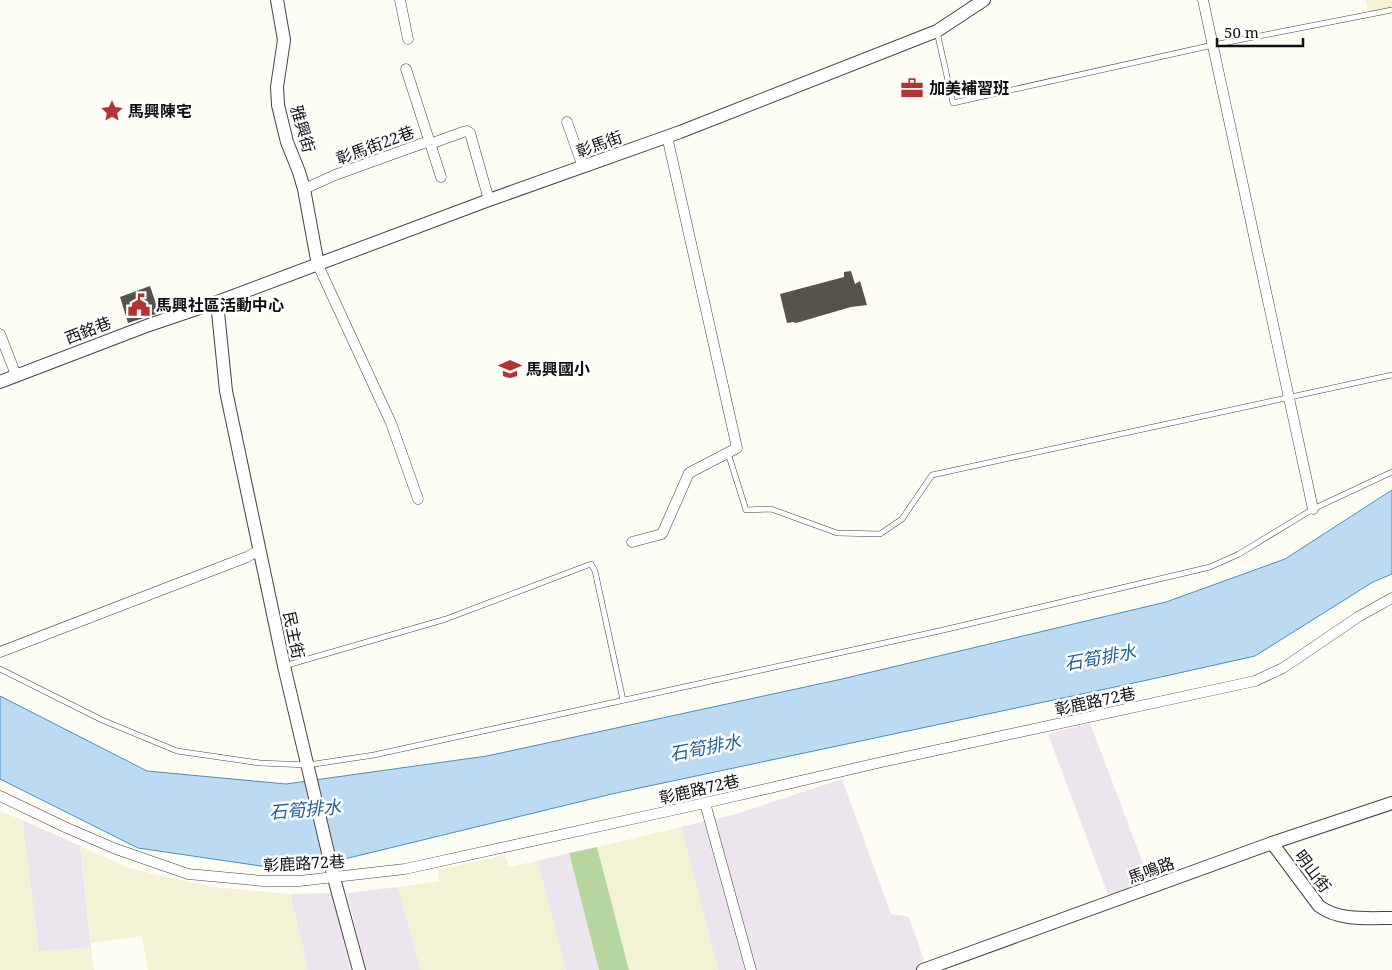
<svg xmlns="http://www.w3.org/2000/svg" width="1392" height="970" font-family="'Noto Serif','Noto Sans TC',serif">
  <rect width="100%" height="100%" fill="#fefdf4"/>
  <g fill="#ede5ed">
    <polygon points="1090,723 1152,887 1110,900 1048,734"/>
    <polygon points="842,779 891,914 909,917 926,966 915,970 718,970 681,827 736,814"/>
    <polygon points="22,820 80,846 91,947 39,952"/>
    <polygon points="569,853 599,970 566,970 537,861"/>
    <polygon points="398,887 421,970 366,970 347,893"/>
    <polygon points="333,893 350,970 308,970 290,894"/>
  </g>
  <g fill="#f3f2d5">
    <polygon points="1365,0 1392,0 1392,13 1378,16 1371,15 1369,12"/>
    <polygon points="0,811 22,820 39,952 91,947 94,970 0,970"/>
    <polygon points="681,827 718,970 629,970 597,847"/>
    <polygon points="80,846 129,868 163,876 213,887 290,894 308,970 148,970 142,936 91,943"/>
    <polygon points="505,855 509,867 537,861 566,970 421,970 398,887 439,881 438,870"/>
  </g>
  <polygon fill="#b5d79f" points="597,847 629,970 599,970 569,853"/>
  <polygon fill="#bcdbf2" stroke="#488dc4" points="1392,490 1392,574 1373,582 1255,656 1143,681 616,793 295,871 138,848 0,779 0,696 147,771 286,784 487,756 842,679 1166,602 1285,559"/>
  <g fill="#58524d">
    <polygon points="851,271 855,284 860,281 867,305 851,307 796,323 793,322 787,323 780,294 844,277 844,272"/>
    <polygon points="150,286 159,313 128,323 120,297"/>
  </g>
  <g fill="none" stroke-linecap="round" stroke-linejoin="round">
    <defs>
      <g id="service">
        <polyline points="937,32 953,103 1213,45 1392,10"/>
        <polyline points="728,453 746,510 771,509 837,533 880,534 902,519 932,475 1392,375"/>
        <polyline points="284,666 446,619 591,564 595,571 623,700"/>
        <polyline points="0,669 102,720 177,751 260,763 308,765 374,755 939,631 1210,567 1239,554 1313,509 1392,472"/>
      </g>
      <g id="minor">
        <polyline points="400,0 408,39"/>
        <polyline points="1203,0 1313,509"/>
        <polyline points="406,69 441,177"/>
        <polyline points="567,122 583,167"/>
        <polyline points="430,144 463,132 467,131 470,133 489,200"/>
        <polyline points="304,189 335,175 429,141"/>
        <polyline points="318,265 391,423 418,499"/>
        <polyline points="0,334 16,375"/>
        <polyline points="632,542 662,534 689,473 737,448 667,136"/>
        <polyline points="0,652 247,557 260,550"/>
        <polyline points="0,796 67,828 116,849 188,874 263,881 299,881 405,869 705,803 882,762 1255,681 1283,668 1358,617 1392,598"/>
        <polyline points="705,803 751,970"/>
      </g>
      <g id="tertiary">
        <polyline points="277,0 284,40 277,87 278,105 287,142 299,172 304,189 318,265"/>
        <polyline points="217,302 226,391 284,666 334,878 359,970"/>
        <polyline points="0,382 149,325 217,302 489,200 680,132 937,31 984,0"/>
        <path d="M1272,843L1319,906C1339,921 1368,918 1392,918"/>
        <polyline points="923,970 1272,843 1392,803"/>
      </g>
    </defs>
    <use href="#service" stroke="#434343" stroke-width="6"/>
    <use href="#minor" stroke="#434343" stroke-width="11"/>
    <use href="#tertiary" stroke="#434343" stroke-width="14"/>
    <use href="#service" stroke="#fff" stroke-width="5"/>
    <use href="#minor" stroke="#fff" stroke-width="10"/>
    <use href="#tertiary" stroke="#fff" stroke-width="12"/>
  </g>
  <defs>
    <symbol id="office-bare" viewBox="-9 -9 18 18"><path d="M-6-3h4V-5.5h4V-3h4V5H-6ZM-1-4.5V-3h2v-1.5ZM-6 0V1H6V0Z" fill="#b73131" stroke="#fff" stroke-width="2.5" paint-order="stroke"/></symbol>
    <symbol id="sight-bare" viewBox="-9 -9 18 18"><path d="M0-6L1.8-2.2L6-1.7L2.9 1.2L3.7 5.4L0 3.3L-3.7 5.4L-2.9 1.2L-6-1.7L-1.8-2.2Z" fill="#b73131" stroke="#fff" stroke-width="2.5" paint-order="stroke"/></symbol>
    <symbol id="civic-bare" viewBox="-9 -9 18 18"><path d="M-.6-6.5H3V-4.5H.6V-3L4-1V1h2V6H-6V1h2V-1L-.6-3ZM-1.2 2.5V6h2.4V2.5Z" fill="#b73131" stroke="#fff" stroke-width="2.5" paint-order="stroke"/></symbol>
    <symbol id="school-bare" viewBox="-9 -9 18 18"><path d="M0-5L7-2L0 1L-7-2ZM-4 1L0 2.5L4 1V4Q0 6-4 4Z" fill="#b73131" stroke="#fff" stroke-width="2.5" paint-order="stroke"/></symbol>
  </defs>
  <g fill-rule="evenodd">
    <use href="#office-bare" x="896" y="72" width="32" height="32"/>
    <use href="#sight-bare" x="96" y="95" width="32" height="32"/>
    <use href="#civic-bare" x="123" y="289" width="32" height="32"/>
    <use href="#school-bare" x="494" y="353" width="32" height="32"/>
  </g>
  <g text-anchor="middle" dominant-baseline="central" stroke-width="5" stroke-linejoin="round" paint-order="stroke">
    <g font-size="16" font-weight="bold" fill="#101010" stroke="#fff" text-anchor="start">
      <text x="929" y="88">加美補習班</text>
      <text x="128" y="111">馬興陳宅</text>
      <text x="156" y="305">馬興社區活動中心</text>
      <text x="526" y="369">馬興國小</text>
    </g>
    <g font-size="16" fill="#101010" stroke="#fff">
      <text transform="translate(303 129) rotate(74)">雅興街</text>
      <text transform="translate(599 144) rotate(-20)">彰馬街</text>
      <text transform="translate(375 145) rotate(-20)">彰馬街22巷</text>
      <text transform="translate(88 330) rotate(-21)">西銘巷</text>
      <text transform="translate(294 635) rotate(78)">民主街</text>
      <text transform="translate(1095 701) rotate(-12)">彰鹿路72巷</text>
      <text transform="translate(699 789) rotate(-13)">彰鹿路72巷</text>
      <text transform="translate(304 863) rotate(-3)">彰鹿路72巷</text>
      <text transform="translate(1151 870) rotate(-20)">馬鳴路</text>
      <text transform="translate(1313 871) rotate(53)">明山街</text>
    </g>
    <g font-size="18" font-style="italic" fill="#215f9a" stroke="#fff">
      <text transform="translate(1100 657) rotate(-10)">石筍排水</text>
      <text transform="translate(705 747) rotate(-11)">石筍排水</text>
      <text transform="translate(305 809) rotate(-5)">石筍排水</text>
    </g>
  </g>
  <path d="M1217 38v8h86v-8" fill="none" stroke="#101010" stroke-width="2.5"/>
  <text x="1224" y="38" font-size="15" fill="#101010" stroke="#ffffff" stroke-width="4" paint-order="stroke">50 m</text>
</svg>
